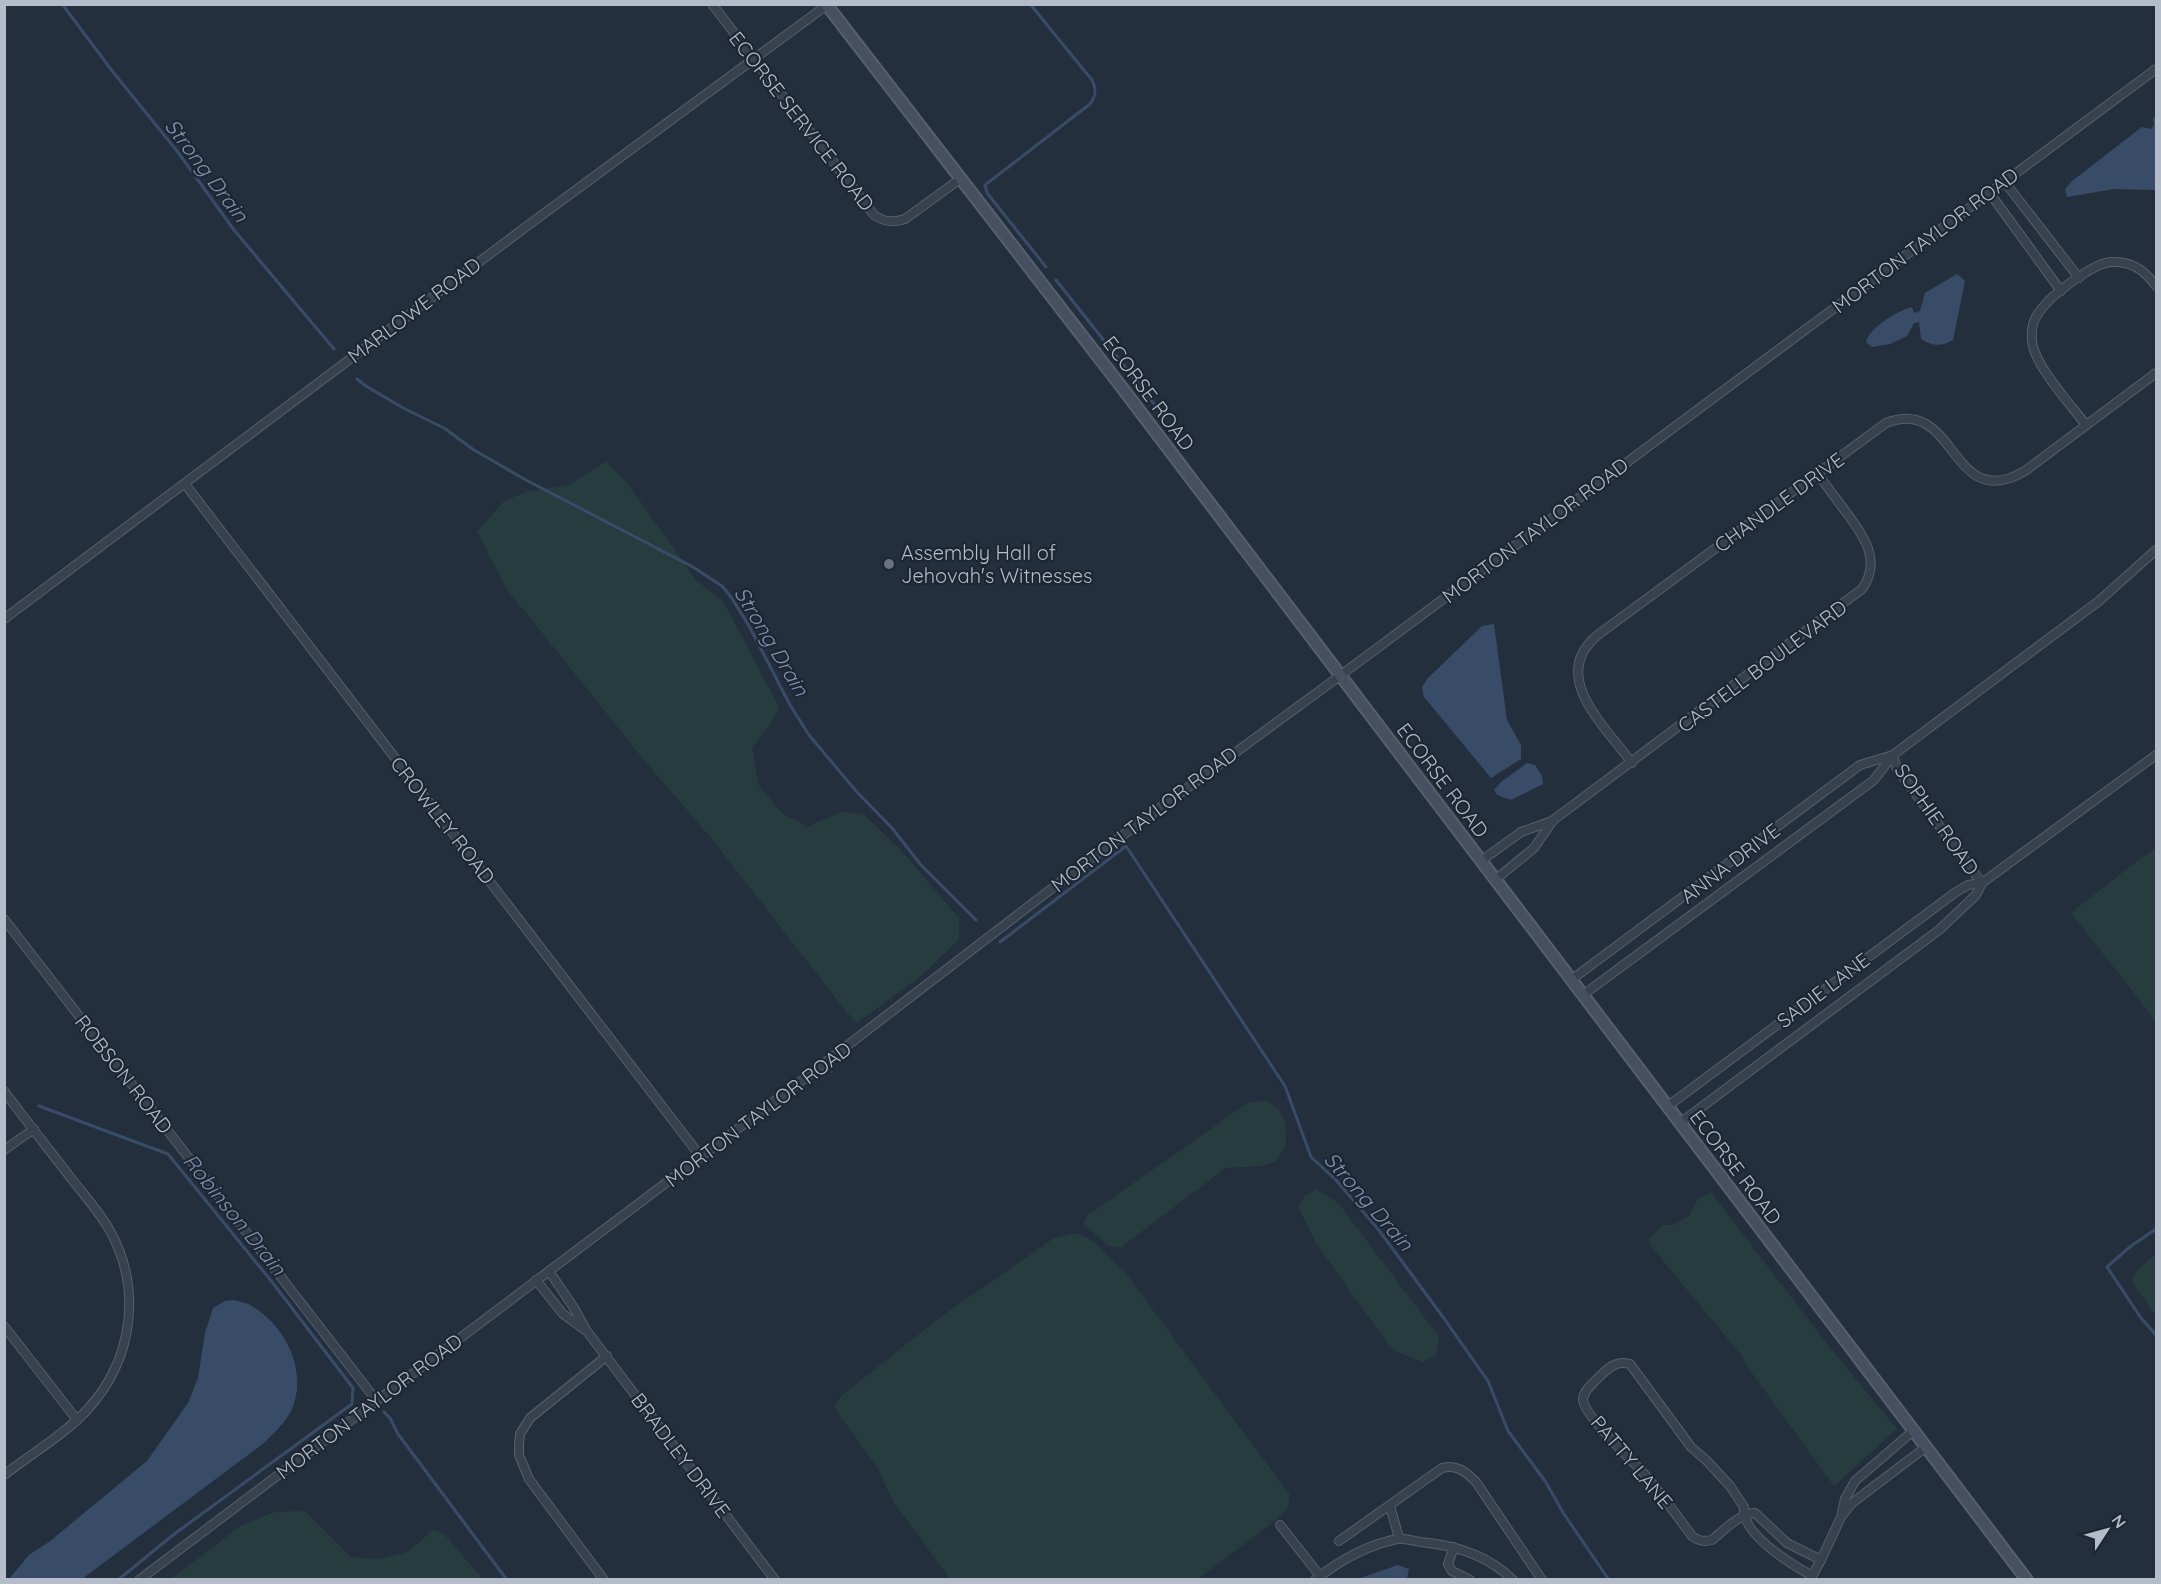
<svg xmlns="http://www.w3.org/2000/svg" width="2161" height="1584" font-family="Quicksand,sans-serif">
  <rect width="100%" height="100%" fill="#242f3e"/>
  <g fill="#263c3f">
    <polygon points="606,461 628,484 696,580 723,601 779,707 772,722 752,748 759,786 783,814 808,826 842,812 863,814 900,849 959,918 959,939 921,976 857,1023 845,1010 712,839 648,765 506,588 477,532 504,501 526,492 569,485"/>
    <polygon points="2156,848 2156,1021 2071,913 2137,861"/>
    <polygon points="1268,1101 1279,1109 1285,1123 1286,1134 1286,1146 1276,1161 1262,1166 1226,1168 1120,1248 1108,1246 1083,1223 1088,1215 1249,1102"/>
    <polygon points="1317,1189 1339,1204 1439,1337 1436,1354 1423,1362 1397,1352 1385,1340 1316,1243 1298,1206 1304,1197"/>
    <polygon points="1711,1192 1823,1339 1897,1429 1834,1486 1749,1369 1741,1355 1650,1245 1649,1238 1663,1225 1672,1225 1689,1216 1698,1199"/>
    <polygon points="1077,1233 1095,1243 1124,1271 1290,1495 1288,1507 1274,1522 1198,1579 950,1579 893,1501 878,1469 838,1413 835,1405 842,1395 942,1316 1054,1238"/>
    <polygon points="2156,1254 2156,1315 2131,1281 2137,1270"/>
    <polygon points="305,1511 351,1557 380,1559 409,1551 433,1530 443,1533 483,1579 171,1579 239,1527 274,1512"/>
  </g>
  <g fill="#394c67">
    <polygon points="2156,114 2156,190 2114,189 2067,197 2065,189 2072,181 2142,127 2151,129 2154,125 2153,120"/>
    <path d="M1957,274L1965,281L1953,340C1942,347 1932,346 1921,339L1919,322L1914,323L1907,336L1890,344L1872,347L1866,342C1870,327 1897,311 1912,307L1914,313L1920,311L1925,293Z"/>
    <polygon points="1494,624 1507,720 1521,745 1521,759 1491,778 1424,697 1422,687 1428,678 1482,626"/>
    <polygon points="1527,763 1535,765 1542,776 1543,784 1511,800 1497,795 1494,790 1501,782"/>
    <path d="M234,1300C240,1302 247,1303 252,1306C286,1326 309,1373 291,1411C285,1423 274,1433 264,1443L82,1579H9L29,1555L49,1542L147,1461L188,1403L198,1378L205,1333L213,1308L225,1301Z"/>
    <polygon points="1398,1565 1409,1569 1407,1579 1358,1579"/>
  </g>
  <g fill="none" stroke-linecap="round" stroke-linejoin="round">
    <g stroke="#394c67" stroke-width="3">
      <polyline points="62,4 113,72 177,151 234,230 334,349"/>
      <path d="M1030,4L1092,80C1097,89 1096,96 1090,104L985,185L987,193L1046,267"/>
      <polyline points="1056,280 1159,410"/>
      <polyline points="357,379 366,386 403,408 444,428 474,450 526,480 693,567 722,586 731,597 748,624 790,705 809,735 856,791 892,828 921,865 976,920"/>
      <polyline points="1000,942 1126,846 1285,1086 1311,1157 1335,1179 1378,1229 1443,1317 1488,1381 1508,1431 1545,1481 1564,1514 1609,1580"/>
      <polyline points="39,1106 168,1154 272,1282 353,1388 352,1404 173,1535 118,1580"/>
      <polyline points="2156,1229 2131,1246 2107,1267 2141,1318 2156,1335"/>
      <polyline points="384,1412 390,1418 398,1434 507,1580"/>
    </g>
    <defs>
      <g id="minor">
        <path d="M712,4L874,215C884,222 893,223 905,219L960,179"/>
        <polyline points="2004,181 2079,278"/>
        <polyline points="1989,192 2061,291"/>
        <path d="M2086,425C2071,405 2034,365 2032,341C2031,331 2033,319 2040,311C2050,296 2093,263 2111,262C2132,261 2144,270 2156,286"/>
        <polyline points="185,484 701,1157"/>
        <polyline points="4,619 523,229 827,5"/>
        <polyline points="1893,755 1897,769 1982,883"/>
        <path d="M1632,763C1605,726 1547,675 1599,634L1886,423C1958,395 1949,515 2025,471L2156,373"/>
        <path d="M1481,861L1521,832L1552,821L1862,589C1882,561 1864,536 1846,512C1837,500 1827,487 1818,474"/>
        <polyline points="1495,880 1534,848 1552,822"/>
        <polyline points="4,919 376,1400"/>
        <polyline points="1571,980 1860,765 1893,755"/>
        <polyline points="1583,995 1874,780 1893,755 2099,601 2156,550"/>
        <path d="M4,1091C27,1122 51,1152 74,1182C86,1197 99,1212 109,1229C143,1289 133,1360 87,1410C65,1434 31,1454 4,1475"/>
        <polyline points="1668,1106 1956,892 1968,885 1982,883"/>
        <polyline points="1680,1123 1939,930 1976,895 1982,883 2156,755"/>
        <polyline points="4,1150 34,1129"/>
        <polyline points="549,1271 574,1308 586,1330 775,1580"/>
        <polyline points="536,1280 563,1314 585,1330"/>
        <polyline points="4,1326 77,1420"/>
        <polyline points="1390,1506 1399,1538"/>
        <polyline points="1842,1512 1845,1499 1855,1481 1913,1431"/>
        <polyline points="1280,1525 1320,1576"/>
        <path d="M1339,1541L1442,1468C1457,1464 1466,1472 1476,1482L1542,1580"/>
        <polyline points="1454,1547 1448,1564 1452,1571 1470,1580"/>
        <path d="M1812,1576C1791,1564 1741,1534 1744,1507L1730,1486L1707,1461L1691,1447L1630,1364C1616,1360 1608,1368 1598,1378C1592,1384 1583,1391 1583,1400C1585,1417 1634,1462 1647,1477C1663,1496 1677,1516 1692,1536C1698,1541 1704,1542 1712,1540C1723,1531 1740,1513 1755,1513L1787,1543L1821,1560"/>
        <polyline points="1811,1578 1821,1560 1841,1517 1852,1503 1926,1447"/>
        <polyline points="139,1580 792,1088 1089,860 1341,675 2156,69"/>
        <polyline points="604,1580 529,1479 519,1455 519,1445 520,1434 530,1418 607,1356"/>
        <path d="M1315,1580C1339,1561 1367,1545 1397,1539C1404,1538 1413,1541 1420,1542C1454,1545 1488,1555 1513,1580"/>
      </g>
      <polyline id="secondary" points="826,4 1120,385 2027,1580"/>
    </defs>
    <use href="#minor" stroke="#565f6c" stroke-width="10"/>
    <use href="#secondary" stroke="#565f6c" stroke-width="14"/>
    <use href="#minor" stroke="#38414e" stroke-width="8"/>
    <use href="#secondary" stroke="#465061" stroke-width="10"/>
  </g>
  <circle fill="#6b7280" stroke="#1d2633" stroke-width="2" cx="889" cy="564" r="6"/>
  <g text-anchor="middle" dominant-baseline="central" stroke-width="4.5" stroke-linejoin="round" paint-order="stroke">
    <g font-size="20" fill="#b4bcc9" stroke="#1d2633">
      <text transform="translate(802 121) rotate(52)">ECORSE SERVICE ROAD</text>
      <text transform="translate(1925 240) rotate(-37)">MORTON TAYLOR ROAD</text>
      <text transform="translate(414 310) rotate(-37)">MARLOWE ROAD</text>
      <text transform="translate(1149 393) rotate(53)">ECORSE ROAD</text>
      <text transform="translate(1779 502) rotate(-36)">CHANDLE DRIVE</text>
      <text transform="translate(1535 530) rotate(-37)">MORTON TAYLOR ROAD</text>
      <text transform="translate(1762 666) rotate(-37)">CASTELL BOULEVARD</text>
      <text transform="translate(1443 780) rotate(53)">ECORSE ROAD</text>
      <text transform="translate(1144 819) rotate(-37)">MORTON TAYLOR ROAD</text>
      <text transform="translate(1937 819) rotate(55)">SOPHIE ROAD</text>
      <text transform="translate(443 820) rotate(52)">CROWLEY ROAD</text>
      <text transform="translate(1730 863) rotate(-37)">ANNA DRIVE</text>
      <text transform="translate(1823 990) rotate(-37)">SADIE LANE</text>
      <text transform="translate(124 1074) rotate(52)">ROBSON ROAD</text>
      <text transform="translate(758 1114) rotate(-37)">MORTON TAYLOR ROAD</text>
      <text transform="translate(1736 1167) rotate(53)">ECORSE ROAD</text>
      <text transform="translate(369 1406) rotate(-37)">MORTON TAYLOR ROAD</text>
      <text transform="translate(681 1455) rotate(53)">BRADLEY DRIVE</text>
      <text transform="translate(1632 1462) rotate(50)">PATTY LANE</text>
    </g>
    <g font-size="20" fill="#b4bcc9" stroke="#1d2633" text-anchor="start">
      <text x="901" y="552">Assembly Hall of<tspan x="901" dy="23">Jehovah's Witnesses</tspan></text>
    </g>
    <g font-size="21" font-style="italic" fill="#7c92b1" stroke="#1d2633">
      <text transform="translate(207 170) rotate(53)">Strong Drain</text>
      <text transform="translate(772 641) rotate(59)">Strong Drain</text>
      <text transform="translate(1369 1201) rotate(49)">Strong Drain</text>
      <text transform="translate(235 1214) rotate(51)">Robinson Drain</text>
    </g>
  </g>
  <rect width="2161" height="1584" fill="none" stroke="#b4bcc9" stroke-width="12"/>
  <g transform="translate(2107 1530) rotate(54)" stroke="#1d2633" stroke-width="4.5" paint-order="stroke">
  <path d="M0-4.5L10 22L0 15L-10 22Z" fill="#b4bcc9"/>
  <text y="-9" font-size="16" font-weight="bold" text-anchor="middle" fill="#b4bcc9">N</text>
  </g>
</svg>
